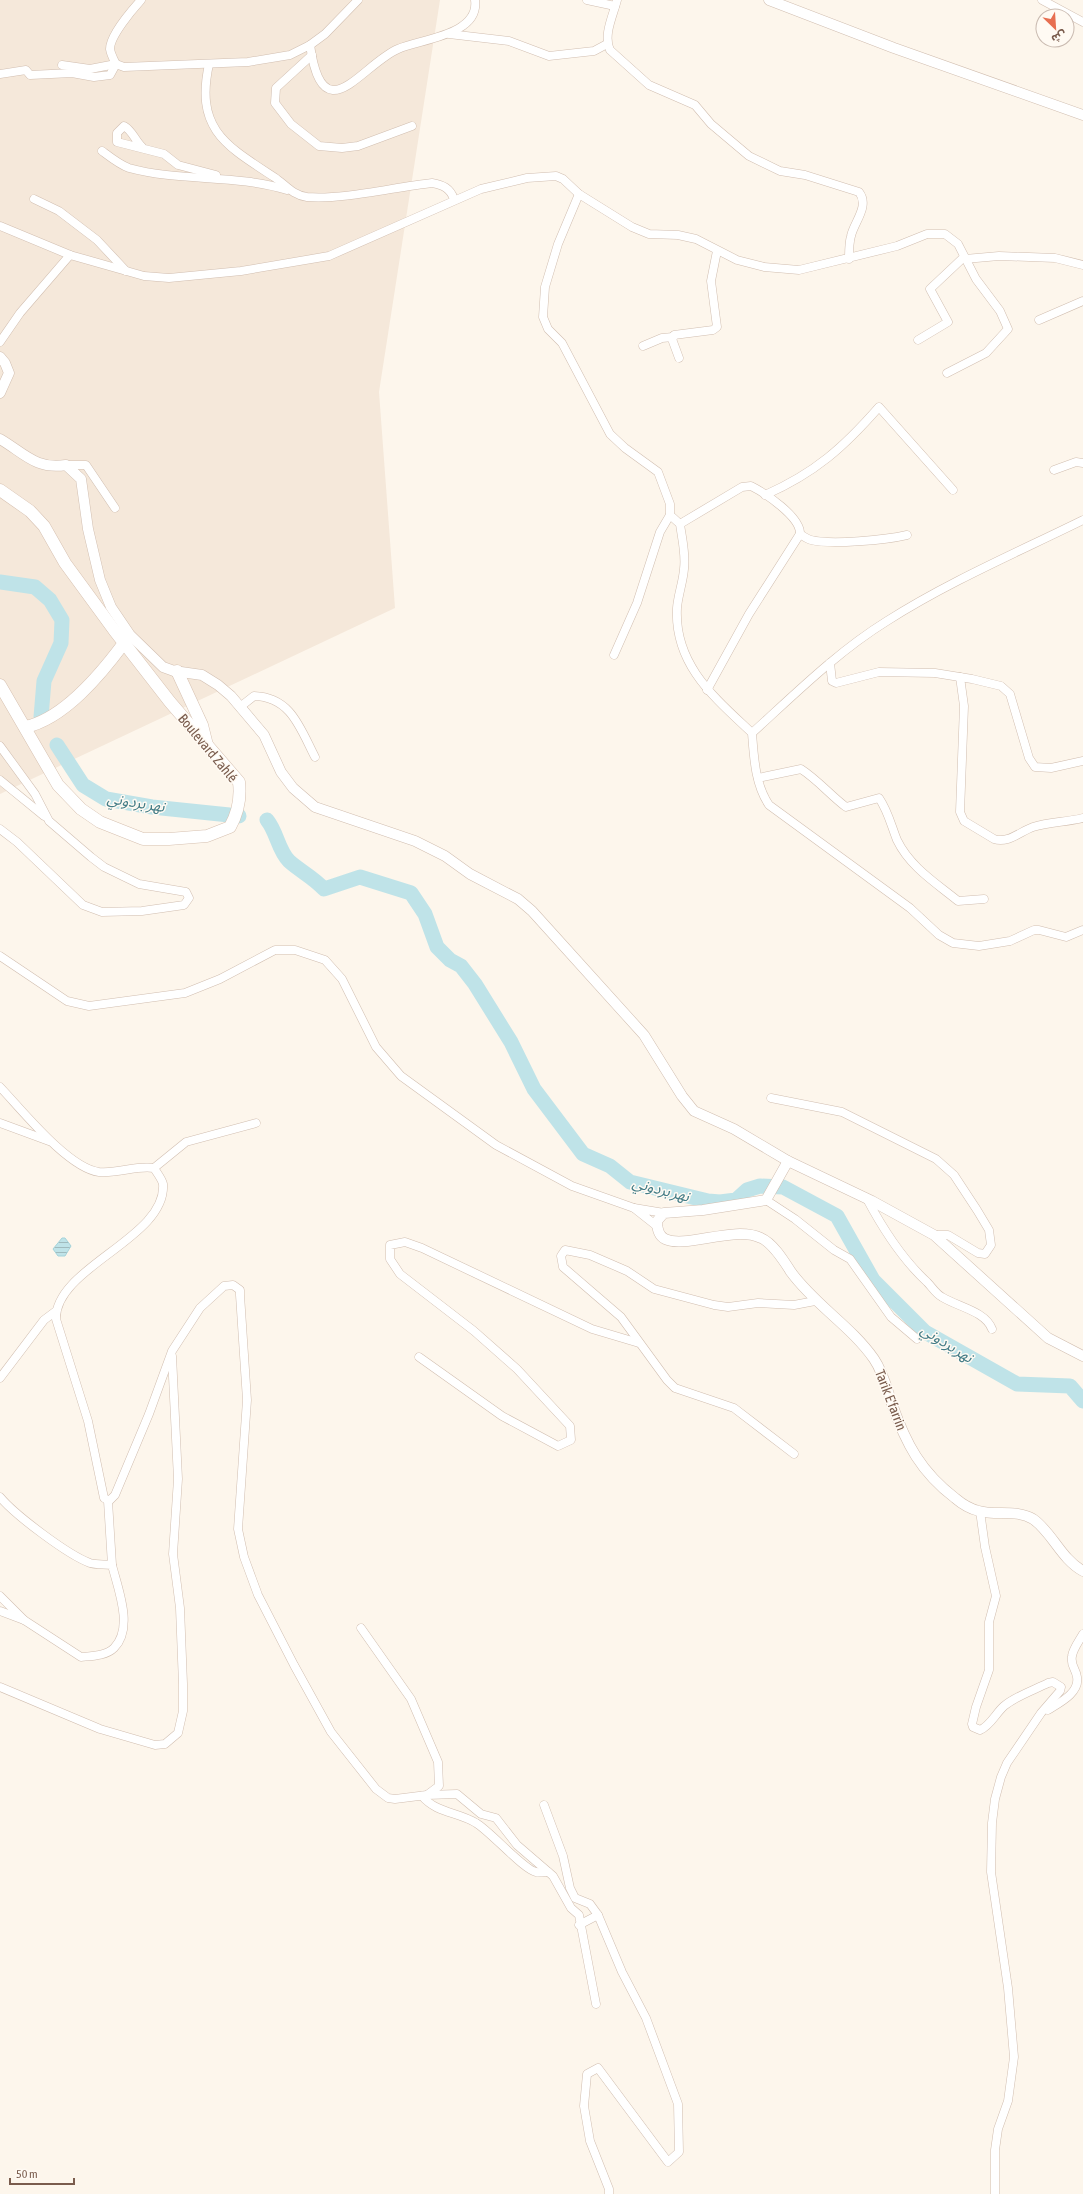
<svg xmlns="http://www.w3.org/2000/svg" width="1083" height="2194" font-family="'Asap Condensed','Noto Sans Arabic',sans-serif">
  <defs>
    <pattern id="water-rules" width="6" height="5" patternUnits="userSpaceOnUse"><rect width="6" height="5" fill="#bfe3e8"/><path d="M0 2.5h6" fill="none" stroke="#a0bbbe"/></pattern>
  </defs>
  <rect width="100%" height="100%" fill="#fdf6ec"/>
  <polygon fill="#f5e8da" points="0,0 440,0 379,392 395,608 0,794"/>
  <polygon fill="url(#water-rules)" stroke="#a5d3da" points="62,1238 65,1238 71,1246 65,1256 58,1256 53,1249"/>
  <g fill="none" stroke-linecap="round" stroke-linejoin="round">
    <g stroke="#bfe3e8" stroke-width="15">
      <polyline points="0,582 35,587 50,600 62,620 61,643 44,681 41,717"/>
      <polyline points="57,745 83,785 106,799 152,807 239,816"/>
      <path d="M267,820C277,832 278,850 289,861C300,871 313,877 324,889L360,877L411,893L425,914L437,947L450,960L461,966L475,984L511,1042L534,1089L583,1154L610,1166L630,1182L708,1201L720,1202L736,1200L747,1190L760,1186L783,1187L837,1216L873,1280L925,1332L1017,1384L1070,1386L1083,1401"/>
    </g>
    <defs>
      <g id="minor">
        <path d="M141,0C132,10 110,36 110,49C111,55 114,60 116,64L124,67L248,62L290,55L310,45L325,34L358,0"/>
        <polyline points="587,0 615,6"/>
        <path d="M617,0C613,16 603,35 610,50L649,85L695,105L711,124L749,156L780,171L805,175L859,192C870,206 854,222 851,236C849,243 849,251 849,259"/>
        <polyline points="1042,0 1083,22"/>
        <polyline points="449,34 509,41 549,56 594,51 607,44"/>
        <path d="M310,45C323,135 361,65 398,49C421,39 480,35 475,0"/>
        <polyline points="312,55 276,88 275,103 291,124 319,146 342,148 358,146 412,126"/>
        <path d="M209,64C195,129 225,145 274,177C285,184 292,195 307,197C344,200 394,187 432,183C443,185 450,188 454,199"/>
        <polyline points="62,65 90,69 116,64"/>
        <polyline points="0,74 26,70 30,75 72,73 94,77 110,75 116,64"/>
        <path d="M143,148C135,141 133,131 124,126L117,133V142L164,154L178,165L216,175"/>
        <path d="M102,151C110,157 120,165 129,168C180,182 236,174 287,190"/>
        <polyline points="579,194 558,244 545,287 543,317 548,329 562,343 610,434 625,448 658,472 670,504 670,515 660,532 637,603 614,655"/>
        <polyline points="34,199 59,211 97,240 126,271"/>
        <polyline points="0,226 70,255 144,276 169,278 241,271 329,256 481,189 527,178 556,176 563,179 579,194 632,227 649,234 678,235 696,239 737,260 764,267 799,270 897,246 927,234 945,234 958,244 976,279 1000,311 1008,329 986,353 947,373"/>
        <polyline points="965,259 999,256 1055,258 1083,265"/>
        <polyline points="1039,320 1083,301"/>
        <polyline points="918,340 948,322 930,289 964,257"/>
        <polyline points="0,342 20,313 70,255"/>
        <polyline points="643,346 662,338 673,337"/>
        <polyline points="679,358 672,339 674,335 713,330 717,327 711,281 717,251"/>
        <polyline points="66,465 86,465 115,508"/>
        <polyline points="1054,470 1076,462 1083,463"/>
        <path d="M765,495C815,473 844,447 879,407L953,490"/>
        <path d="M670,515L680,524C682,539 686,554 684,569C683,582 678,595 677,608C674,665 715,698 752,733C754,758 755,784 769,805L910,908L939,935L953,943L979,946L1010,941L1034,930H1039L1066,937L1083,930"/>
        <path d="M680,524L742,487L751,486C765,493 801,517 800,534L749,614L707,690"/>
        <path d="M800,534C803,536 807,539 811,540C831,545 886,540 907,535"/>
        <polyline points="830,663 832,681 836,683 879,672 935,673 972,679 1001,686 1010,694 1029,758 1035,767 1051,768 1083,761"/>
        <path d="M960,677L964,706L960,812L964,821L994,839C1008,844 1021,831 1033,827C1049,822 1067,822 1083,818"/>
        <path d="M240,707L254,696C291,697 300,728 315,757"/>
        <path d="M752,733C795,694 837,652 887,621C948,582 1018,552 1083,520"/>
        <polyline points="0,746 35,794 49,821 91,857 104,867 139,884 186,892 189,898 184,905 142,911 102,912 83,905 17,842 0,829"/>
        <path d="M758,778L801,769C818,780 830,795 846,807L879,798C888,811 891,825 897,840C910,867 936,883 958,901L984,899"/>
        <polyline points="0,780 44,816"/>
        <polyline points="0,956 67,1001 89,1006 185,993 220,979 275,950 295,950 325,960 342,979 376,1047 401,1076 496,1145 572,1186 634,1208"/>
        <path d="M0,1087C22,1110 68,1168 99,1172C118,1174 136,1165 154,1168C157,1173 162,1179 163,1184C167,1238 55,1267 56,1319L88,1421L104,1498L109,1501L115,1495L149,1414L172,1351L200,1308L224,1286L233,1285L240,1290V1295L247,1400L238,1529L244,1557L258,1595L294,1665L331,1732L376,1789L388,1798L395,1799L427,1795L457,1794L481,1814L496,1818L517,1845L553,1876L571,1908L579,1915L596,2004"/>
        <polyline points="771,1098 842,1112 936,1159 954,1175 977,1210 989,1230 991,1245 985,1254 978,1253 948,1235 934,1235"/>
        <polyline points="0,1123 49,1141"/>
        <polyline points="154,1168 186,1142 256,1123"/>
        <path d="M867,1199C883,1229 902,1259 927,1282C932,1287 936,1294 942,1297C958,1307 985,1311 992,1329"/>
        <polyline points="766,1200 795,1219 834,1250 850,1259 891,1317 917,1339"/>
        <polyline points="658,1227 634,1208 664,1213"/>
        <polyline points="419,1357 502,1416 558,1446 571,1440 570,1426 517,1369 474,1331 400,1274 390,1259 390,1245 405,1242 422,1248 592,1329 639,1343"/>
        <polyline points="0,1378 44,1320 56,1311"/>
        <polyline points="794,1454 734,1408 675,1388 667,1380 621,1317 563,1267 561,1256 565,1250 590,1255 627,1271 654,1289 714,1305 728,1307 758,1303 794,1305 815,1301"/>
        <path d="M0,1497C15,1515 68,1555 90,1563C96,1565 105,1564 112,1565C118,1589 134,1628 114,1648C106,1656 91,1656 81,1657L24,1620L0,1611"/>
        <polyline points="108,1501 112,1565"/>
        <path d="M980,1511L985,1547L996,1596L989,1622V1670L976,1707L972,1724L973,1727L980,1730C990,1726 996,1713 1004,1706C1016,1696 1034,1690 1048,1683L1053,1682L1061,1687L1060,1691L1041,1713L1007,1763L1001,1777L995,1799L992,1823L991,1872L1008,1988L1014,2057L1008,2101L998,2129L995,2150V2194"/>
        <polyline points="0,1596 24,1620"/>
        <polyline points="361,1628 411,1699 438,1762 439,1786 427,1795"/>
        <polyline points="0,1687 100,1729 155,1745 165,1744 178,1733 183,1711 183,1684 180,1608 173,1554 178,1479 172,1356"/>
        <path d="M1048,1710C1059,1703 1080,1693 1077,1677C1076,1669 1070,1665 1072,1656C1073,1649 1079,1641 1083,1634"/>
        <path d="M422,1796C436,1813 458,1812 476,1823C490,1831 524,1870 536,1872C540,1873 544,1872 548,1872"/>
        <polyline points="544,1805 563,1856 570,1888 575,1898 590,1904 598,1915"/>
        <polyline points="579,1925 598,1915 622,1972 646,2018 678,2104 679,2152 668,2162 598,2068 587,2074 584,2106 590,2141 609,2189 609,2194"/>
      </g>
      <g id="tertiary">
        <polyline points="769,0 894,48 1083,115"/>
        <polyline points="0,357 5,363 9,373 0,393"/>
        <path d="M0,439C24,453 36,470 66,465L81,479L88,529L100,580L111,607L130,635L163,667L174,671L202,675L218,685L231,696L264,735L281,772L293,788L315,807L415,841L445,856L470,874L518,899L532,911L644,1035L682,1096L694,1111L734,1129L788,1161L872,1201L934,1235L1048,1338L1083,1356"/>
        <path d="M788,1161L766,1200L703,1210L664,1213L657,1221C657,1228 659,1236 665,1239C686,1249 734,1225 761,1238C773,1243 784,1261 791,1272C815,1305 851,1326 874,1359C883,1372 887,1389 892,1404C906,1444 921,1472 955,1498C962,1504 970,1509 979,1511C996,1516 1017,1509 1033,1519C1052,1532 1061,1559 1083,1571"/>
      </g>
      <g id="secondary">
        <path d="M0,490L30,511L44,526L65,563L114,630L170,702L239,782C241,799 238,813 230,827L207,836L169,839H143L100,822L81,809L58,785L0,685"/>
        <polyline points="177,671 202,725 207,745"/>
        <path d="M25,727C64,719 101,674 124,643"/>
      </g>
    </defs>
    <use href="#minor" stroke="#d1beb0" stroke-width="9"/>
    <use href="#tertiary" stroke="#d1beb0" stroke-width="11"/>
    <use href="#secondary" stroke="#d6c0b0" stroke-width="13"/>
    <use href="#minor" stroke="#fff" stroke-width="8"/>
    <use href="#tertiary" stroke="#fff" stroke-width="10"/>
    <use href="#secondary" stroke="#fff" stroke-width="12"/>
  </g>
  <g text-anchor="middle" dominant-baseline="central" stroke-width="3" stroke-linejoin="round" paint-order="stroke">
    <g font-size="14" fill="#7a5c4d" stroke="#fffaf3">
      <text transform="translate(208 748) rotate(50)">Boulevard Zahlé</text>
      <text transform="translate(891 1400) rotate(69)">Tarik E'farrin</text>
    </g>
    <g font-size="15" font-style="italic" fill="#437c86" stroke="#fffaf3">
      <text transform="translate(136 802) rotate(9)">نهر بردوني</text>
      <text transform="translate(661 1189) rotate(15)">نهر بردوني</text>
      <text transform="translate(947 1343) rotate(32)">نهر بردوني</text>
    </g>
  </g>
  <g transform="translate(1055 28) rotate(155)"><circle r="19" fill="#fffaf3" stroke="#cabbb1"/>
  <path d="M0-3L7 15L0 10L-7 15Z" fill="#e76f51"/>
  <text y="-6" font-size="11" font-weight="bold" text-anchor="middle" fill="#7a5c4d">ش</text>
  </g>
  <path d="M10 2178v6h64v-6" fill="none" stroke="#7a5c4d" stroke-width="2"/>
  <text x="16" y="2178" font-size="12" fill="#7a5c4d" stroke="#fffaf3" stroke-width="3" paint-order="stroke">50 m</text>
</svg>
